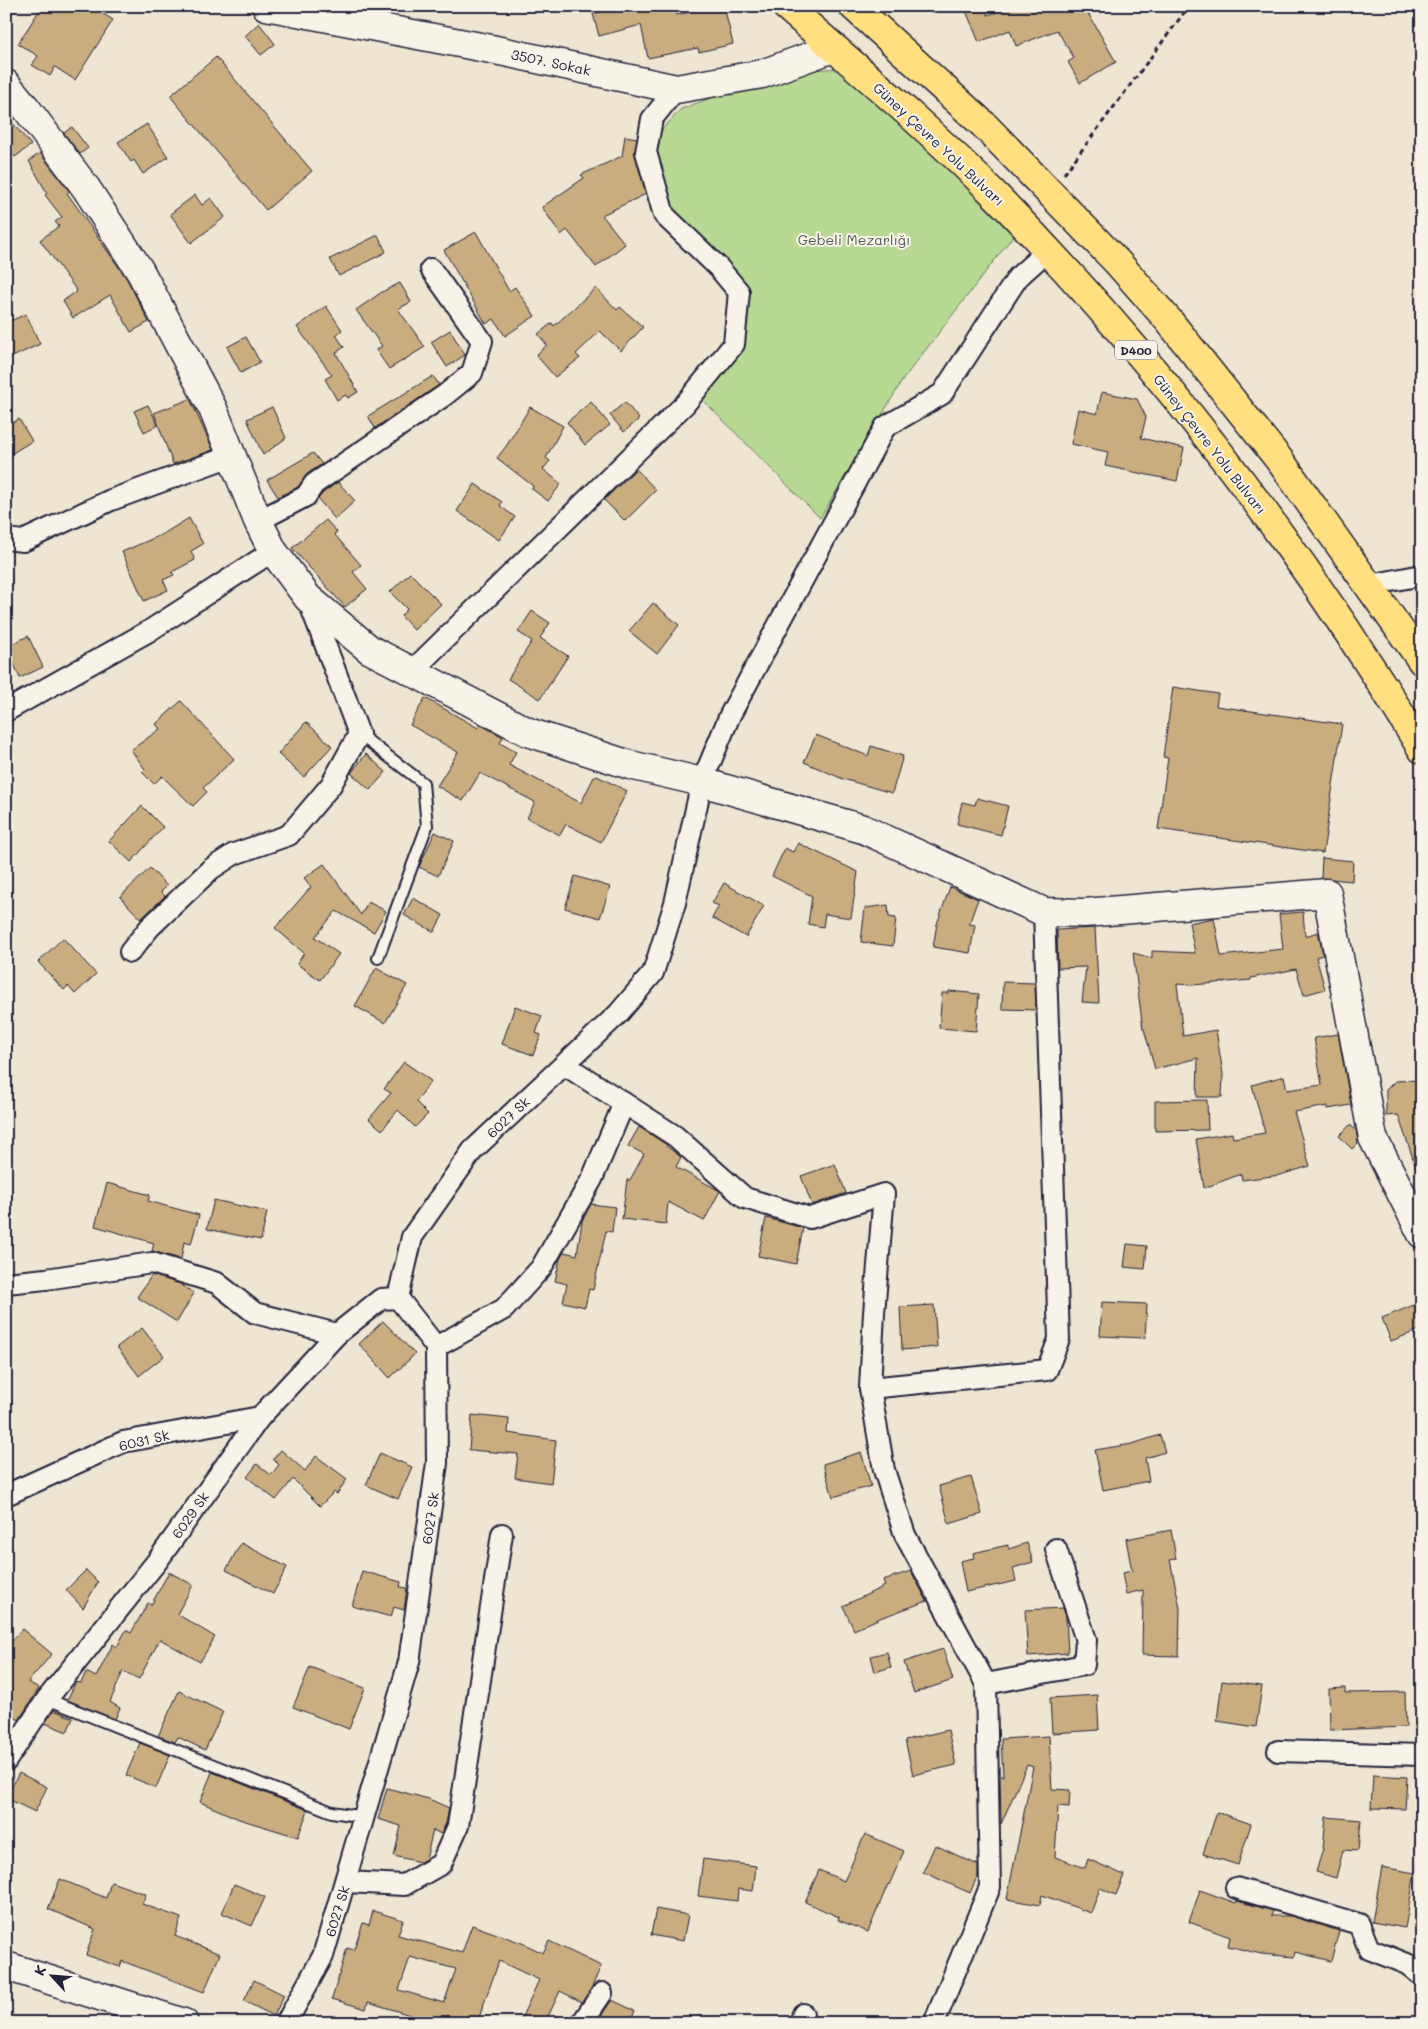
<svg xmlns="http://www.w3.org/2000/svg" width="1428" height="2029" font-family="Mali,sans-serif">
  <rect width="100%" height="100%" fill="#eee5d3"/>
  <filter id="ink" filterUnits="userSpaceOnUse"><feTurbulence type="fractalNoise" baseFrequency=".02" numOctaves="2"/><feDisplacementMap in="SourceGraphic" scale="10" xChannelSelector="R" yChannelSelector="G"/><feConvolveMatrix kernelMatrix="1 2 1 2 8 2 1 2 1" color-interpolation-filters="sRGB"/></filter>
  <g filter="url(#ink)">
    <polygon fill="#b7d993" stroke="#6c7e67" points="842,68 1017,231 904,378 820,518 703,400 732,359 743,331 748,307 741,286 688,240 647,172 658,134 681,109 782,72"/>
    <g fill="#caad7f" stroke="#22223b" fill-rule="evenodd">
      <polygon points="42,6 91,6 113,20 75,80 55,67 50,76 32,65 38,56 18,44"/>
      <polygon points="624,6 675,6 677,15 714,6 724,6 733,44 699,52 698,48 648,58 641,25 599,36 593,14"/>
      <polygon points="964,6 984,6 988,15 1016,6 1084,6 1116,62 1080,83 1068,62 1074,58 1057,30 1016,46 1010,30 979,42"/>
      <polygon points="259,23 275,44 261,55 245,36"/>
      <polygon points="216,57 312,171 266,210 170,96"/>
      <polygon points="6,115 31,145 15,157 6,146"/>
      <polygon points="147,124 168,157 143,174 134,160 131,162 118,142"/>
      <polygon points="72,127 88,148 80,154 64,133"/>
      <polygon points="625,136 637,138 635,155 646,194 602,215 625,244 596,267 567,230 561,235 542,207 584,178 581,175 622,156"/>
      <polygon points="40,153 69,191 67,193 127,279 149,322 131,332 110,295 73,318 63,301 77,291 40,240 59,226 55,222 62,217 45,195 47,193 29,161"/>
      <polygon points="195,195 202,205 211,198 225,217 191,243 170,214"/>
      <polygon points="476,232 509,291 515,287 535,316 505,336 494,319 486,324 444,250"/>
      <polygon points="378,235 386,252 339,276 330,259"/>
      <polygon points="400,283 411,302 398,309 425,347 389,369 376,350 382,346 356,310 382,292"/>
      <polygon points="596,288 617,310 620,307 643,327 621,351 600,331 576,354 580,358 555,377 536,355 547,345 538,334 552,323 554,326"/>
      <polygon points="326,306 342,330 336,335 344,347 336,353 358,392 348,398 346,395 337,400 325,379 332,375 297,327"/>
      <polygon points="26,314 40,344 6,360 6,323"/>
      <polygon points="450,330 465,355 447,367 431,342"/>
      <polygon points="246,337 260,362 241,373 227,347"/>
      <polygon points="433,376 439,385 375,428 368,416"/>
      <polygon points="1102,392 1137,399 1146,417 1141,438 1184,448 1177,481 1105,466 1108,452 1071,444 1078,409 1097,414"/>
      <polygon points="190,399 213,450 173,464 154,413"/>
      <polygon points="591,402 610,425 585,445 567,422"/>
      <polygon points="625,402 639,419 624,432 610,415"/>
      <polygon points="148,405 158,425 144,432 134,411"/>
      <polygon points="272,407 286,438 263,455 247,419"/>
      <polygon points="530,407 563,426 546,458 550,461 543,469 561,484 548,501 532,489 533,486 497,458 507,445"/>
      <polygon points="19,419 32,441 6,457 6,427"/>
      <polygon points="313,453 322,464 307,474 298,487 278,497 267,480"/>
      <polygon points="636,469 656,490 625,521 604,500"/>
      <polygon points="338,482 355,501 335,519 318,499 323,493"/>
      <polygon points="475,484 502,502 500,506 515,517 499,540 457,511"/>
      <polygon points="189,518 203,544 191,551 195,560 172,572 174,575 163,580 168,590 144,601 122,552 163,534"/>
      <polygon points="326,520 337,532 334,534 361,565 353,572 367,589 345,607 292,548"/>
      <polygon points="410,573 441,604 414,630 401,616 407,609 390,592"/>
      <polygon points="653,603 679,625 657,654 629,631"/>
      <polygon points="532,611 550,623 540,638 568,656 540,699 508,679 532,641 518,632"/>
      <polygon points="28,636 43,667 20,678 6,647"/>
      <polygon points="1173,687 1218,694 1216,706 1342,724 1323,853 1158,829 1168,758 1163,757"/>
      <polygon points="425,698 478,728 479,724 503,737 500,743 516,752 509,765 581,803 595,775 627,791 601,842 566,824 560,835 527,818 535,802 480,773 463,801 437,786 458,752 410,725"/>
      <polygon points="181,701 234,759 203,788 207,792 193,806 162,776 154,784 142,772 145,769 131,750 160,729 156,724"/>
      <polygon points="306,722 332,746 304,777 278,754"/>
      <polygon points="816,735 868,756 871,746 903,756 892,793 843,779 804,762"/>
      <polygon points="366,754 386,772 370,790 351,773"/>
      <polygon points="977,798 1008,806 1001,835 957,824 962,802 975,805"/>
      <polygon points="142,806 163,827 131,862 109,841"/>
      <polygon points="435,832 454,841 438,876 419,867"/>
      <polygon points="798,843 858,872 851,918 825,914 823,927 808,924 812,896 772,876 785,848 793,852"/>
      <polygon points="1322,858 1353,861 1352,881 1321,878"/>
      <polygon points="324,864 361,915 368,902 386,911 374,932 336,911 315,937 339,954 320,980 297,964 304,953 275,928 311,887 304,878"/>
      <polygon points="150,868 167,886 161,892 165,896 141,919 120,897"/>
      <polygon points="575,876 610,887 600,918 565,908"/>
      <polygon points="724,883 764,906 746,937 712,918 719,906 712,903"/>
      <polygon points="950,887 978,899 969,924 975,925 970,953 933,947 937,924"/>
      <polygon points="413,898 443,915 434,932 404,915"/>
      <polygon points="888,905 889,917 896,918 893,946 861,942 865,908"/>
      <polygon points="1303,912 1305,936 1318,932 1323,955 1316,957 1325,989 1304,995 1296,969 1251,978 1251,980 1192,985 1177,984 1183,1036 1216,1030 1223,1074 1222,1097 1197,1097 1198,1058 1155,1069 1144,1029 1143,1029 1133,953 1152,958 1152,951 1195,953 1189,923 1214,918 1221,956 1283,949 1279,914"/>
      <polygon points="1095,928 1097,966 1099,1003 1082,1002 1086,967 1058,968 1057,930"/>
      <polygon points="63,938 96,974 75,994 68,986 64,990 38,962"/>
      <polygon points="376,968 407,985 385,1023 355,1006"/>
      <polygon points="1003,982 1035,983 1036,1010 1002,1009"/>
      <polygon points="949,991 979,994 976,1031 939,1028 942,993 949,993"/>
      <polygon points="515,1006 542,1016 536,1033 541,1035 533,1055 502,1044"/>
      <polygon points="1338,1034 1351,1105 1328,1109 1328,1106 1294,1112 1310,1166 1280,1175 1242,1180 1241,1174 1204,1188 1196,1139 1232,1133 1233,1138 1265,1133 1252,1085 1284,1076 1287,1090 1322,1085 1314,1038"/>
      <polygon points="404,1062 431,1081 416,1102 428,1114 415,1127 398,1110 382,1130 369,1119 391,1093 384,1089"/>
      <polygon points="1422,1080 1422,1176 1419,1176 1398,1115 1386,1116 1386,1090 1395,1081"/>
      <polygon points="1207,1100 1208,1130 1155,1131 1155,1101"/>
      <polygon points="1350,1125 1356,1130 1358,1143 1352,1149 1339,1136"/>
      <polygon points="639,1127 667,1145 666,1146 681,1157 676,1167 720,1191 704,1221 668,1202 666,1224 622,1219 627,1180 630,1180 644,1154 628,1146"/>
      <polygon points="835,1164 846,1193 812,1205 801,1176"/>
      <polygon points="107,1183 150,1195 148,1201 199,1215 191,1244 184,1242 181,1259 152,1251 154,1243 95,1226"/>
      <polygon points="214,1200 267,1212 261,1240 207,1229"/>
      <polygon points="591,1204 615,1207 612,1232 606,1231 593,1290 589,1289 585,1307 563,1302 567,1284 555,1281 560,1259 564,1252 577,1255 582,1221"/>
      <polygon points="766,1218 803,1228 796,1264 758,1256"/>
      <polygon points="1127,1244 1147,1246 1145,1269 1124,1267"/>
      <polygon points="152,1275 180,1284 194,1293 177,1322 137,1297"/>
      <polygon points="1102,1302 1147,1304 1145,1338 1100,1336"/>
      <polygon points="934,1305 937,1347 902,1350 900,1307"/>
      <polygon points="1414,1305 1422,1324 1422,1329 1391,1341 1382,1318"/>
      <polygon points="383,1321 415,1354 390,1378 359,1344"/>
      <polygon points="142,1328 164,1356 139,1376 117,1347"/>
      <polygon points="472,1415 509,1419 508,1433 556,1440 551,1483 515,1478 518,1454 469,1450"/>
      <polygon points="1160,1435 1165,1452 1145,1458 1149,1481 1103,1490 1095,1450 1132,1444"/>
      <polygon points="281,1450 305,1471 316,1456 347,1479 337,1494 334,1492 320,1506 293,1479 276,1500 247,1477 257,1464 271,1475 279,1465 273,1459"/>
      <polygon points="861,1452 871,1486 833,1497 823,1464"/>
      <polygon points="380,1453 412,1467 398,1499 366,1485"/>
      <polygon points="971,1477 982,1514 949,1524 939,1486"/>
      <polygon points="1171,1530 1176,1559 1170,1560 1180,1608 1179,1656 1142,1655 1143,1590 1126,1594 1122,1573 1132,1571 1126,1539"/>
      <polygon points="241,1543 287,1567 273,1594 226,1570"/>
      <polygon points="1027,1543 1033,1562 1013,1568 1016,1581 966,1592 960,1561 974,1558 973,1553 1008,1545 1009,1549"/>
      <polygon points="86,1570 98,1582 83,1608 66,1590"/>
      <polygon points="362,1571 401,1582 400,1587 407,1588 404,1610 394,1607 391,1617 352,1606"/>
      <polygon points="911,1571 927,1601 880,1618 854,1630 843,1606 885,1586 883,1580"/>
      <polygon points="169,1572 193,1585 177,1614 215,1637 200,1662 160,1639 139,1679 123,1671 110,1702 120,1708 115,1719 67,1700 76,1682 81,1683 86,1672 96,1677 113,1644 117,1647 126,1630 131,1633 148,1603 151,1605"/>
      <polygon points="1063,1608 1066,1617 1068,1653 1028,1656 1025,1610"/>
      <polygon points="22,1629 52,1654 28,1682 39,1688 19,1720 6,1712 6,1648"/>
      <polygon points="943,1649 953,1680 914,1693 904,1662"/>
      <polygon points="887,1652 891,1667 875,1672 871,1656"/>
      <polygon points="310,1667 365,1688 349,1729 293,1707"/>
      <polygon points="1222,1681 1262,1686 1256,1727 1217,1721"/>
      <polygon points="1345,1688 1345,1693 1405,1692 1406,1727 1330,1730 1329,1689"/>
      <polygon points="179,1691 223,1712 205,1750 178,1737 175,1742 158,1736"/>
      <polygon points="1097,1695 1099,1730 1052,1733 1050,1698"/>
      <polygon points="54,1710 73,1718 67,1732 45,1723"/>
      <polygon points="948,1730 956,1765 913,1775 905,1740"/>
      <polygon points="1049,1736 1052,1789 1070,1790 1069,1807 1058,1806 1055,1857 1085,1868 1088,1859 1124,1875 1116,1895 1100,1888 1091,1913 1042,1895 1040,1905 1007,1899 1033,1767 1027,1765 1001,1824 1000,1776 1003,1776 1001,1739"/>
      <polygon points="140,1743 170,1755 156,1788 126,1775"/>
      <polygon points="212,1772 308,1810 298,1837 239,1819 200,1802"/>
      <polygon points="19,1773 47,1787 35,1812 6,1798"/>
      <polygon points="1373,1775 1407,1777 1405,1809 1371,1808"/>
      <polygon points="387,1788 429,1799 449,1808 446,1823 441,1834 433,1830 426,1859 420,1862 394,1856 401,1826 378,1819"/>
      <polygon points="1217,1812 1251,1824 1238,1865 1203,1854"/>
      <polygon points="1326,1817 1361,1820 1358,1851 1343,1850 1336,1878 1316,1872 1323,1849"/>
      <polygon points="865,1834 904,1851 889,1885 888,1884 868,1932 838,1920 839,1917 805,1902 819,1870 844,1881"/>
      <polygon points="935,1845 978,1865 978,1875 970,1893 923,1872"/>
      <polygon points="703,1859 756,1866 753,1891 738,1889 737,1901 698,1896"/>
      <polygon points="1382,1867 1415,1873 1405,1928 1372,1922"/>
      <polygon points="60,1879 106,1898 111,1882 146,1894 142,1904 181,1918 175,1936 220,1954 204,1992 122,1961 120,1967 86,1955 95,1929 48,1909"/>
      <polygon points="234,1884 265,1897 252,1926 222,1913"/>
      <polygon points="1200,1890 1236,1903 1237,1901 1273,1911 1271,1916 1291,1916 1339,1931 1331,1961 1295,1952 1294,1957 1261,1954 1228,1946 1230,1937 1189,1922"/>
      <polygon points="656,1909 688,1915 683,1941 651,1935"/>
      <path d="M373,1911L403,1920L398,1935L462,1953L472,1925L522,1943L543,1953L549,1941L601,1966L591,1989L582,2002L560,1991L545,2023H519L539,1980L499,1961L477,2023H436L368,2002L366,2009L332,1999L347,1948L354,1950L363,1923L369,1925ZM410,1957L456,1969L444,2003L399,1990Z"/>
      <polygon points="254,1980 284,1995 274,2016 244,2001"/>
      <polygon points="612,2000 635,2011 629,2023 596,2023"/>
    </g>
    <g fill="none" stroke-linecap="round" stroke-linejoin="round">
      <defs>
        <g id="lane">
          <polyline points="359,734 423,783 427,826 378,958"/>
          <polyline points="47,1699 332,1812 364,1817"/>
        </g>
        <g id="street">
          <polyline points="258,521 306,496 314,484 445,395 472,373 482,341 431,269"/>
          <polyline points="6,539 23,541 111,500 231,456"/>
          <polyline points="1370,585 1422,575"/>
          <polyline points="412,671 685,404 734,344 739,292 718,267 664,215 646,152 652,119 676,89"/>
          <polyline points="6,711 149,631 273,551"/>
          <polyline points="130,952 150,927 211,869 234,854 289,835 331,785 359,734 308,599"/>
          <polyline points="565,1065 675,1136 745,1198 810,1218 884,1194 874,1313 870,1388 884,1470 905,1535 986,1684 990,1887 934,2023"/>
          <polyline points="6,1283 46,1279 152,1263 217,1283 255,1313 337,1334"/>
          <polyline points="436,1347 504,1309 541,1268 592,1179 624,1103"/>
          <polyline points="870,1388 1047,1370 1059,1339 1044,912"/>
          <polyline points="6,1495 123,1442 260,1417"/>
          <polyline points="986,1684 1084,1665 1086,1640 1056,1549"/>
          <polyline points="1278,1751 1422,1755"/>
          <polyline points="6,1761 47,1699 158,1560 260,1417 337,1334 381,1299 398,1298"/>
          <polyline points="346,1882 404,1885 441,1864 458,1826 502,1534"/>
          <polyline points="1236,1888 1359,1924 1369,1949 1407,1964 1422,1976"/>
          <polyline points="286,2023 323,1956 409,1662 437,1463 436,1347 398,1298 412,1237 473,1150 618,1014 653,973 675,903 702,782 730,715 885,427 942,394 1018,277 1047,251"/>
          <polyline points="582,2023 602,1993"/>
          <polyline points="800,2023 803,2014"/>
        </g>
        <g id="secondary">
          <polyline points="266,6 491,49 676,89 762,74 833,48"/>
          <polyline points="6,84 26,108 86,188 140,271 213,409 258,521 273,551 308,598 369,649 528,732 630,765 702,782 863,829 1044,912 1084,913 1327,893 1373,1138 1422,1234"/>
          <polyline points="6,1966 184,2023"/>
        </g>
        <g id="highway">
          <path d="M786,6C858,69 931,130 998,198C1160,364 1302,550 1422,749"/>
          <polyline points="853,6 984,125 1118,263 1169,321 1281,462 1422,661"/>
        </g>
      </defs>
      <use href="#lane" stroke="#22223b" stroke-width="14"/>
      <use href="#street" stroke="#22223b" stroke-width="24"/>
      <use href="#secondary" stroke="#22223b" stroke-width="31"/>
      <use href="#highway" stroke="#22223b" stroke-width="31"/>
      <polyline stroke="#22223b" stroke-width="3" stroke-dasharray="5 4" stroke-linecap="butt" points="1064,174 1189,6"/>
      <use href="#lane" stroke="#f7f3e8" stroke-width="10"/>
      <use href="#street" stroke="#f7f3e8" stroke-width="20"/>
      <use href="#secondary" stroke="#f7f3e8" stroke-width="28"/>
      <use href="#highway" stroke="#ffdf80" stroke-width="28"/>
    </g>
  </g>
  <g text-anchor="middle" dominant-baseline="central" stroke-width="4" stroke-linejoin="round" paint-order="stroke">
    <rect fill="#f7f3e8" stroke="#62616f" stroke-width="1" x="1115" y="340.5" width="42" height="19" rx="4"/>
    <g font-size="12" font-weight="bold" fill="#22223b">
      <text x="1136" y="350">D400</text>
    </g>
    <g font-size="14" fill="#22223b" stroke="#f7f3e8">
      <text transform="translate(551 62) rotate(12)">3507. Sokak</text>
      <text transform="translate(939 144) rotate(43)">Güney Çevre Yolu Bulvarı</text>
      <text transform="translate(1210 444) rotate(52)">Güney Çevre Yolu Bulvarı</text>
      <text transform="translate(508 1117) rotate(-43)">6027 Sk</text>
      <text transform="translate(144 1440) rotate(-13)">6031 Sk</text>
      <text transform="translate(190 1515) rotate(-55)">6029 Sk</text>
      <text transform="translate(430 1518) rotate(-82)">6027 Sk</text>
      <text transform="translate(337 1911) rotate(-73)">6027 Sk</text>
    </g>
    <g font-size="14" fill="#4f5955" stroke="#f7f3e8">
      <text x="854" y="239">Gebeli Mezarlığı</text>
    </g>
  </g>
  <rect width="1428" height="2029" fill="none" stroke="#f7f3e8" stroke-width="25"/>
  <rect x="12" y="12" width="1403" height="2004" fill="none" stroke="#22223b" stroke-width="2" filter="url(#ink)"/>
  <g transform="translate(52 1976) rotate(296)" stroke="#f7f3e8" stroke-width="4" paint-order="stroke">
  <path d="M0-4L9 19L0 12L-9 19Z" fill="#22223b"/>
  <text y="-8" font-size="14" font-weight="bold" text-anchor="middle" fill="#22223b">K</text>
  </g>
</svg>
